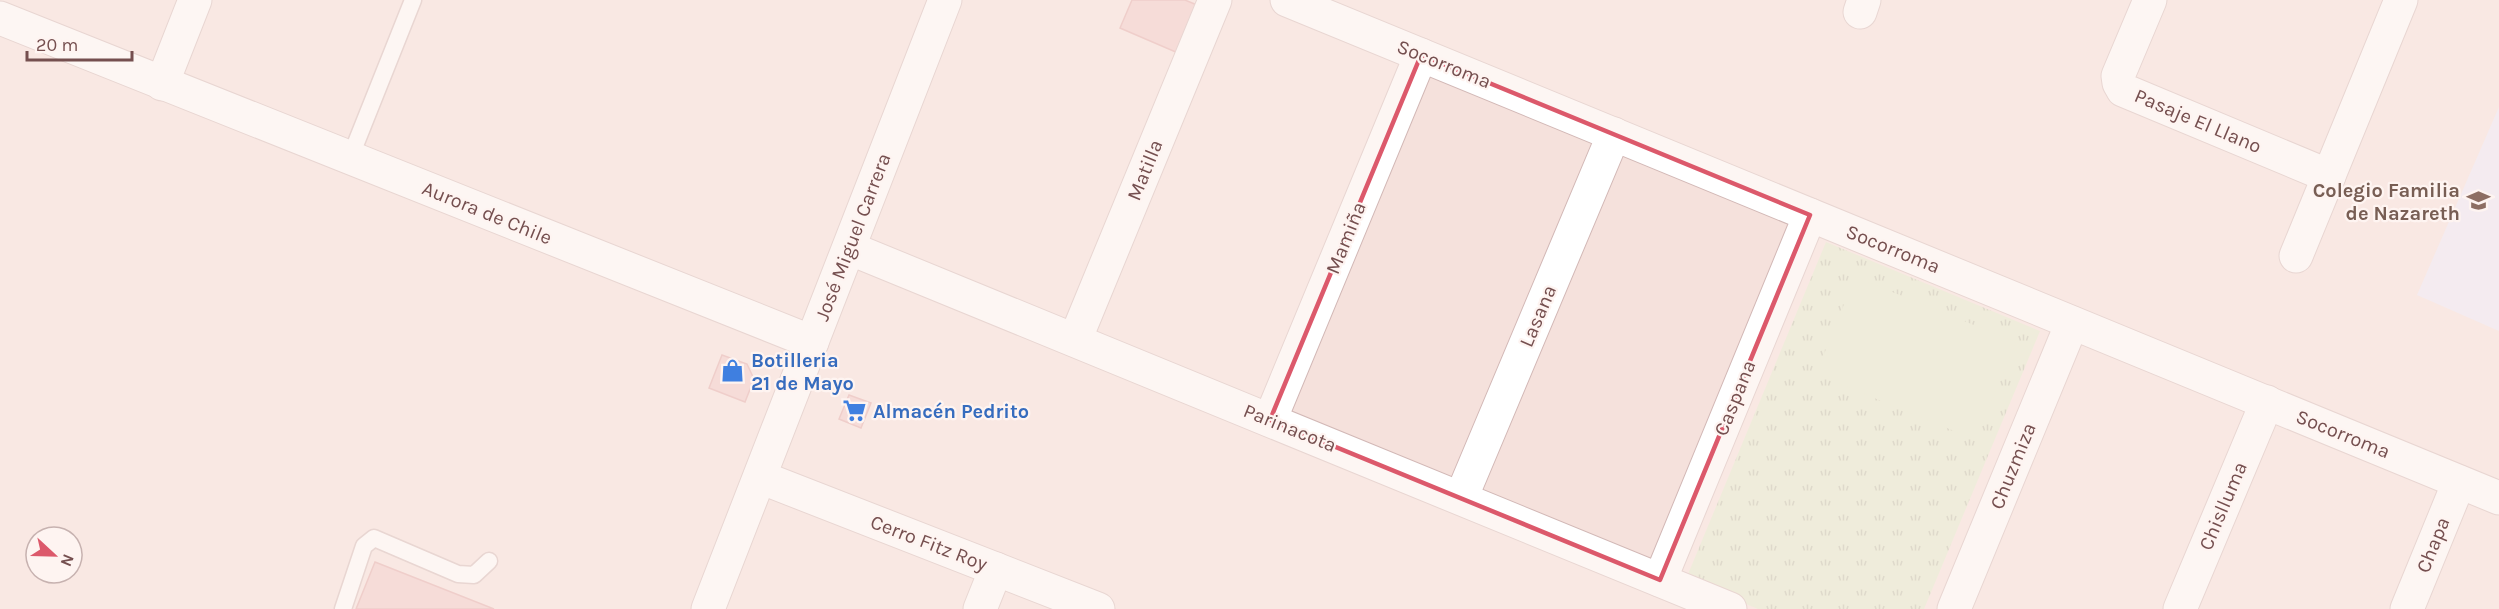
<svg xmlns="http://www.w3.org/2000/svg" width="2499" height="609" font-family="Karla,sans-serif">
  <defs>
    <pattern id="grass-tufts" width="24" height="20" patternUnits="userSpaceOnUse" patternTransform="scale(1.5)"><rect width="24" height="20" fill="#e1e9c9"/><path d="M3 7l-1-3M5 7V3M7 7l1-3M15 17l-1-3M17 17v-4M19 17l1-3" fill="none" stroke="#bbbfa6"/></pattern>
  </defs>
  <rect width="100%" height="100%" fill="#fbefea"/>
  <path fill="#f5e1dc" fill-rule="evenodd" d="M0,0H2499V609H0ZM36,537H72V573H36Z"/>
  <polygon fill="#ebe7f8" points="2499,107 2499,331 2417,295"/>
  <polygon fill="url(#grass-tufts)" points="1826,242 2040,331 1924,609 1758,609 1686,579"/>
  <polygon fill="#e1e9c9" points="1855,277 2016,342 1976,440 1816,374"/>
  <g fill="#efc5c4" stroke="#e1a6a5" stroke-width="1.5">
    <polygon points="1132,0 1185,0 1197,5 1178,53 1120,28"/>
    <polygon points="722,355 747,364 754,379 745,402 709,388"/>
    <polygon points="849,395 871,403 861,428 839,419"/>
    <polygon points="375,562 494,609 356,609"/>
  </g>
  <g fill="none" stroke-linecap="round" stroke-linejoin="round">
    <defs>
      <g id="service">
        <polyline points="350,158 413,0"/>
        <polyline points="343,609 364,546 374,538 458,574 474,575 489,561"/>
      </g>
      <g id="minor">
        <polyline points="1287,0 2499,498"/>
        <polyline points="2150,0 2118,76 2119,83 2123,90 2329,176"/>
        <polyline points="1860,12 1864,0"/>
        <polyline points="0,18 812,342"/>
        <polyline points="162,84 195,0"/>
        <polyline points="849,248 1730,609"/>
        <polyline points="2296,256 2401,0"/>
        <polyline points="1075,340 1215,0"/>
        <polyline points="1270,420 1421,55"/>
        <polyline points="760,477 1098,609"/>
        <polyline points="1461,498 1614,134"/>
        <polyline points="1660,580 1810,215"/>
        <polyline points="980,609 996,569"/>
        <polyline points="1954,609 2072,323"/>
        <polyline points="2180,609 2267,402"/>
        <polyline points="2407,609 2459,482"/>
      </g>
      <polyline id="tertiary" points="708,609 945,0"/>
    </defs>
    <use href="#service" stroke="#d2b8b6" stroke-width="19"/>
    <use href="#minor" stroke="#d2b8b6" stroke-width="35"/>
    <use href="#tertiary" stroke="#d2b8b6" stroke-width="35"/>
    <use href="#service" stroke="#fff" stroke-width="16"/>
    <use href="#minor" stroke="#fff" stroke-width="33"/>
    <use href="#tertiary" stroke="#fff" stroke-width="33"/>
  </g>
  <path d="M0 0H2499V609H0ZM1421,55L1810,215L1660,580L1270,420Z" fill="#fbefea" fill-opacity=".55" fill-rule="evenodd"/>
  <path fill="none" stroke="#dc596b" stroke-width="4.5" stroke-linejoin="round" d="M1421,55L1810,215L1660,580L1270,420Z"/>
  <defs>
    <symbol id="school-bare" viewBox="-9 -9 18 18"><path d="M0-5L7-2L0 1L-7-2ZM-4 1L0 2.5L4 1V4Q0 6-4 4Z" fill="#8d6e63" stroke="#fef4f1" stroke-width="2.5" paint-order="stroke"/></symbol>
    <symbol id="shop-bare" viewBox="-9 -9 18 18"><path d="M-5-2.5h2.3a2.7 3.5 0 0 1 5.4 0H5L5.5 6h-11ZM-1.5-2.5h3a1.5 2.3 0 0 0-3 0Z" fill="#3f7fe0" stroke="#fef4f1" stroke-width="2.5" paint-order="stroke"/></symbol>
    <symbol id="supermarket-bare" viewBox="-9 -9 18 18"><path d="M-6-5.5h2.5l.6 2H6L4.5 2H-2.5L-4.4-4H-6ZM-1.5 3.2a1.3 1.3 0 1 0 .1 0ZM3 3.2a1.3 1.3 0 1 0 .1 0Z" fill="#3f7fe0" stroke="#fef4f1" stroke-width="2.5" paint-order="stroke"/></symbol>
  </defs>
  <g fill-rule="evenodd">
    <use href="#school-bare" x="2462" y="184" width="33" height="33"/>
    <use href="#shop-bare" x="716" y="354" width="33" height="33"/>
    <use href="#supermarket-bare" x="838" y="394" width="33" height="33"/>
  </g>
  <g text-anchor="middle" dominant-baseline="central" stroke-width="4.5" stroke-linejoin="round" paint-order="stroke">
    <g font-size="20" fill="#754f4f" stroke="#fef4f1">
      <text transform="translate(1444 64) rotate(22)">Socorroma</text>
      <text transform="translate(2198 121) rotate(23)">Pasaje El Llano</text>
      <text transform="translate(1145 170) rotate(-68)">Matilla</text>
      <text transform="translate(487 213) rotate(22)">Aurora de Chile</text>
      <text transform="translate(853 237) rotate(-69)">José Miguel Carrera</text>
      <text transform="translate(1346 238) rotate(-68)">Mamiña</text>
      <text transform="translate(1893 249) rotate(22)">Socorroma</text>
      <text transform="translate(1538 316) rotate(-67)">Lasana</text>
      <text transform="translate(1735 398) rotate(-68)">Caspana</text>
      <text transform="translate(1290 428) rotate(22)">Parinacota</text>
      <text transform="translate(2343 434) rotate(22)">Socorroma</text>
      <text transform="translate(2013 466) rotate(-68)">Chuzmiza</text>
      <text transform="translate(2223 506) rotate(-67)">Chislluma</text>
      <text transform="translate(929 543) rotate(21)">Cerro Fitz Roy</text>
      <text transform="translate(2433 545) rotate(-68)">Chapa</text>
    </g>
    <g font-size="20" font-weight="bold" fill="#785e54" stroke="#fef4f1" text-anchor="end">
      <text x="2460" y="190">Colegio Familia<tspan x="2460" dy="23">de Nazareth</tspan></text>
    </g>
    <g font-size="20" font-weight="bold" fill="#366cbe" stroke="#fef4f1" text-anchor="start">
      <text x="751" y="360">Botilleria<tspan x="751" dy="23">21 de Mayo</tspan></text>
      <text x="873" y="411">Almacén Pedrito</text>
    </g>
  </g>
  <g transform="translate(54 555) rotate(112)"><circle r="28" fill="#fef4f1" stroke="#c7b2b0" stroke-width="1.5"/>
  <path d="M0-4.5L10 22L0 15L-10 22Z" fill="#dc596b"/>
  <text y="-9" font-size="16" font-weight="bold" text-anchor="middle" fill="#754f4f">N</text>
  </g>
  <path d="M27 51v9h105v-9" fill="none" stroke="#754f4f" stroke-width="3"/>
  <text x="36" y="51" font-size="18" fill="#754f4f" stroke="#fef4f1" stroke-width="4.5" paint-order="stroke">20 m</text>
</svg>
